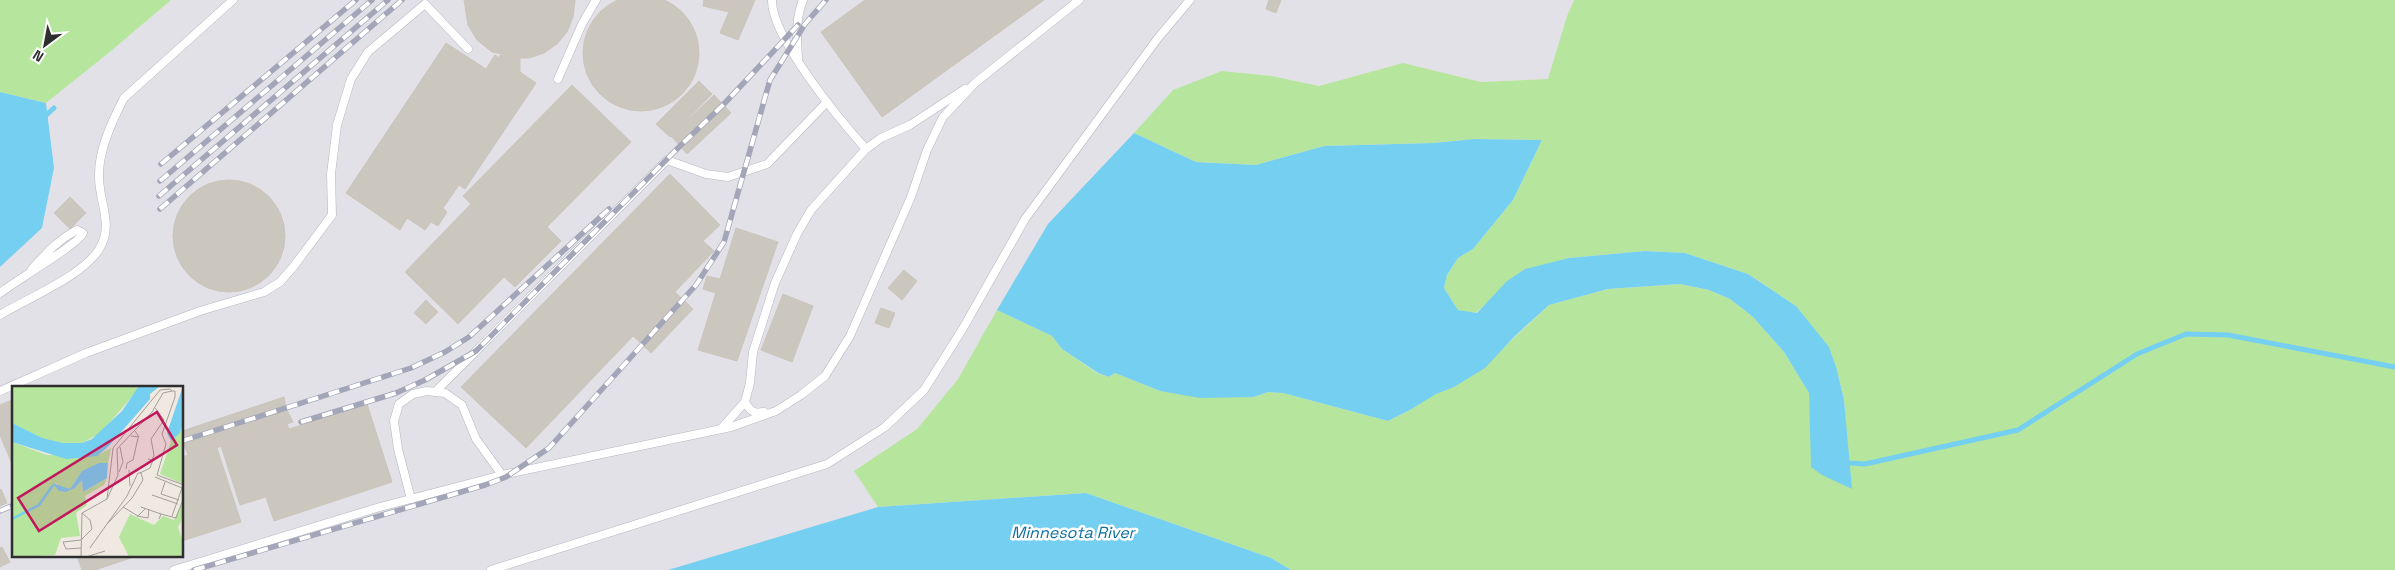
<svg xmlns="http://www.w3.org/2000/svg" width="2395" height="570" font-family="'Space Grotesk',sans-serif">
  <rect width="100%" height="100%" fill="#efe9e1"/>
  <path fill="#e3e1e8" fill-rule="evenodd" d="M171,0H1574L1567,16L1549,79L1481,82L1403,63L1319,86L1272,76L1222,71L1048,224L958,379L917,429L854,471L878,507L668,570H0V267L42,228L54,168L46,103L111,51ZM14,388H182V556H14Z"/>
  <g fill="#b6e59e">
    <polygon points="0,0 171,0 111,51 46,103 0,92"/>
    <polygon points="1574,0 2395,0 2395,570 1291,570 1271,558 1086,493 878,507 854,471 917,429 958,379 997,310 1052,336 1062,349 1097,373 1109,377 1115,373 1160,391 1254,397 1268,392 1283,393 1388,421 1410,410 1436,393 1454,387 1500,351 1549,305 1608,289 1680,284 1709,290 1730,299 1753,317 1784,352 1809,393 1810,417 1851,489 1844,400 1837,370 1796,306 1748,274 1685,253 1645,251 1569,258 1490,300 1476,313 1458,310 1444,288 1447,275 1458,258 1473,249 1513,200 1542,140 1474,139 1433,143 1324,146 1256,165 1196,162 1134,133 1173,90 1222,71 1272,76 1319,86 1403,63 1481,82 1548,79 1567,16"/>
  </g>
  <g fill="#75cff0">
    <polygon points="0,92 46,103 54,168 42,228 0,267"/>
    <polygon points="1134,133 1196,162 1256,165 1324,146 1433,143 1474,139 1542,140 1513,200 1473,249 1458,258 1447,275 1444,288 1458,310 1477,313 1507,281 1525,269 1569,258 1645,251 1685,253 1748,274 1796,306 1829,347 1837,370 1844,400 1852,489 1822,475 1811,467 1809,393 1784,352 1753,317 1730,299 1709,290 1680,284 1608,289 1549,305 1514,337 1485,368 1454,387 1436,394 1410,410 1388,421 1283,393 1268,392 1254,397 1200,398 1160,391 1115,373 1109,377 1098,373 1062,349 1052,336 997,310 1048,224"/>
    <polygon points="1086,493 1271,558 1291,570 668,570 878,507"/>
  </g>
  <g fill="none" stroke-linecap="round" stroke-linejoin="round">
    <g stroke="#75cff0" stroke-width="5">
      <polyline points="43,118 54,108"/>
      <polyline points="1849,463 1865,464 2018,430 2137,354 2186,334 2228,335 2395,367"/>
    </g>
  </g>
  <g fill="#cbc7bf" stroke="#cbc5ba">
    <circle cx="641" cy="53" r="58"/>
    <polygon points="464,0 575,0 575,1 573,17 567,32 557,44 544,53 529,58 520,58 492,52 477,40 468,25"/>
    <polygon points="704,0 734,0 729,12 703,6"/>
    <polygon points="734,0 755,0 738,40 720,33"/>
    <polygon points="865,0 1044,0 882,117 821,32"/>
    <polygon points="1269,0 1281,0 1276,13 1266,9"/>
    <polygon points="446,43 486,69 495,55 536,83 465,189 459,185 443,208 447,212 438,226 431,222 425,230 407,218 400,230 346,193"/>
    <polygon points="500,55 520,58 520,72 499,58"/>
    <polygon points="699,81 712,94 670,137 656,124"/>
    <polygon points="572,85 631,142 547,227 561,241 515,287 504,277 458,324 405,272 471,204 463,196"/>
    <polygon points="714,95 731,113 687,154 671,136"/>
    <polygon points="670,174 720,225 703,241 714,251 675,292 693,309 651,353 633,336 526,448 461,387"/>
    <circle cx="229" cy="236" r="56"/>
    <polygon points="70,197 86,213 70,229 54,213"/>
    <polygon points="736,228 778,242 737,361 698,350"/>
    <polygon points="904,270 917,281 902,300 888,288"/>
    <polygon points="707,276 720,279 716,293 703,289"/>
    <polygon points="783,294 813,306 792,362 761,350"/>
    <polygon points="426,300 438,312 426,324 414,313"/>
    <polygon points="881,308 895,313 889,328 875,323"/>
    <polygon points="284,397 286,408 293,422 216,448 216,445 188,455 182,439 182,431"/>
    <polygon points="14,399 14,469 0,435 0,405"/>
    <polygon points="367,404 392,482 274,521 266,497 240,505 221,446 287,424 289,429"/>
    <polygon points="216,445 241,522 182,541 182,457"/>
    <polygon points="1,489 7,503 0,506 0,490"/>
    <polygon points="2,547 10,562 0,567 0,548"/>
    <polygon points="77,556 137,556 95,570 82,570"/>
  </g>
  <g fill="none" stroke-linecap="round" stroke-linejoin="round">
    <defs>
      <g id="service">
        <path d="M772,0C771,37 840,120 866,149"/>
        <path d="M798,59C797,38 795,20 803,0"/>
        <polyline points="558,79 582,24 596,0"/>
        <path d="M0,293C15,281 79,244 83,233L77,230C58,240 46,253 32,269"/>
        <path d="M0,315C28,298 80,277 98,251C115,226 99,203 99,177C98,151 112,121 124,98L233,0"/>
        <polyline points="0,391 86,353 200,311 264,292 280,282 294,266 332,215 331,174 337,125 351,79 368,52 425,4 468,49"/>
        <polyline points="435,392 667,160 706,174 728,177 767,164 827,102"/>
        <path d="M745,402C750,411 754,414 764,412"/>
        <polyline points="721,429 745,402 750,383 753,352 775,283 797,234 811,210 866,149 881,138 910,125 965,89"/>
        <polyline points="411,499 398,449 394,421 399,404 413,394 427,391 445,393 462,405 476,439 502,475"/>
        <polyline points="174,570 380,507 502,475 731,427 776,411 801,395 825,376 850,336 911,197 927,150 943,117 975,83 1079,0"/>
        <polyline points="491,570 827,464 885,427 924,390 962,330 1025,219 1158,38 1190,0"/>
      </g>
    </defs>
    <use href="#service" stroke="#b4b7c1" stroke-width="9"/>
    <use href="#service" stroke="#fff" stroke-width="8"/>
    <defs>
      <g id="rail">
        <polyline points="161,164 356,0"/>
        <polyline points="160,181 372,0"/>
        <polyline points="159,196 388,0"/>
        <polyline points="160,209 402,0"/>
        <polyline points="301,422 396,393 425,380 476,351 680,146 723,105 798,25"/>
        <polyline points="182,441 411,368 445,352 469,337 609,209"/>
        <polyline points="0,511 14,505"/>
        <polyline points="194,570 485,485 506,477 549,448 696,285 724,242 770,80 805,24 826,0"/>
      </g>
    </defs>
    <use href="#rail" stroke="#a3a6b8" stroke-width="5.5"/>
    <use href="#rail" stroke="#fff" stroke-width="4" stroke-dasharray="11" stroke-linecap="butt"/>
  </g>
  <g text-anchor="middle" dominant-baseline="central" stroke-width="5" stroke-linejoin="round" paint-order="stroke">
    <g font-size="16" font-style="italic" fill="#0d6fa3" stroke="#fff">
      <text x="1073" y="532">Minnesota River</text>
    </g>
  </g>
  <g transform="translate(12 386)">
    <rect width="171" height="171" fill="#efe9e1"/>
    <path d="M0,0H129L89,47L70,57L60,58L29,54L0,37ZM171,37V98L148,88L159,55L168,47ZM0,56L35,69L84,70L99,62L96,77L70,85L58,103H49L44,97V102L54,106L63,102L70,94L71,106L95,92L92,99L73,110L75,119L64,127L68,150L49,152L43,169L3,171L0,168ZM171,115V132L166,141L171,156V171H117L107,151L118,128L142,139L151,130L162,134Z" fill="#b6e59e"/>
    <path d="M127,0H148L138,8V13L96,61L85,70L54,73L0,56V37L30,52L51,57H70L80,53L110,25ZM171,0V37L168,47L159,55L155,47ZM87,77H96L95,92L71,106L70,94L63,102L54,106L47,105L40,97L58,103L70,85Z" fill="#75cff0"/>
    <path fill="none" stroke="#75cff0" stroke-width="2.5" d="M0,133L27,119L41,99"/>
    <path fill="none" stroke="#a29e99" stroke-width="1" d="M160,5H163V11L150,48L154,58L145,89L172,99M119,50L127,51L123,45M136,73L140,74L142,69L139,53L152,34L143,22M114,83L115,77L121,74L126,52M117,84L118,100M107,86L111,76L108,61M128,87L138,82L141,74M143,91L170,102L160,130M153,96L149,108L167,114M140,109L166,118M95,113L106,89L105,63L140,26L151,7L160,5L158,3M111,121L126,130L134,122M129,121L149,128M125,130L136,132L137,123M147,133L149,128L164,132L172,111M70,153L80,143L78,134L70,127M69,154L51,156L54,163L69,162M78,162L80,159L115,110L126,87H129L131,94L120,112L95,138M69,171L70,127L95,113L101,62L148,4L158,3M74,171L93,165"/>
    <path fill="#c2185b" fill-opacity="0.15" stroke="#c2185b" stroke-width="2.5" d="M145,26L165,59L27,145L6,112Z"/>
    <rect width="171" height="171" fill="none" stroke="#2e2e2e" stroke-width="2.5"/>
  </g>
  <g transform="translate(45 45) rotate(212)" stroke="#ffffff" stroke-width="4" paint-order="stroke">
  <path d="M0-4L9 19L0 12L-9 19Z" fill="#2e2e2e"/>
  <text y="-8" font-size="14" font-weight="bold" text-anchor="middle" fill="#2e2e2e">N</text>
  </g>
</svg>
